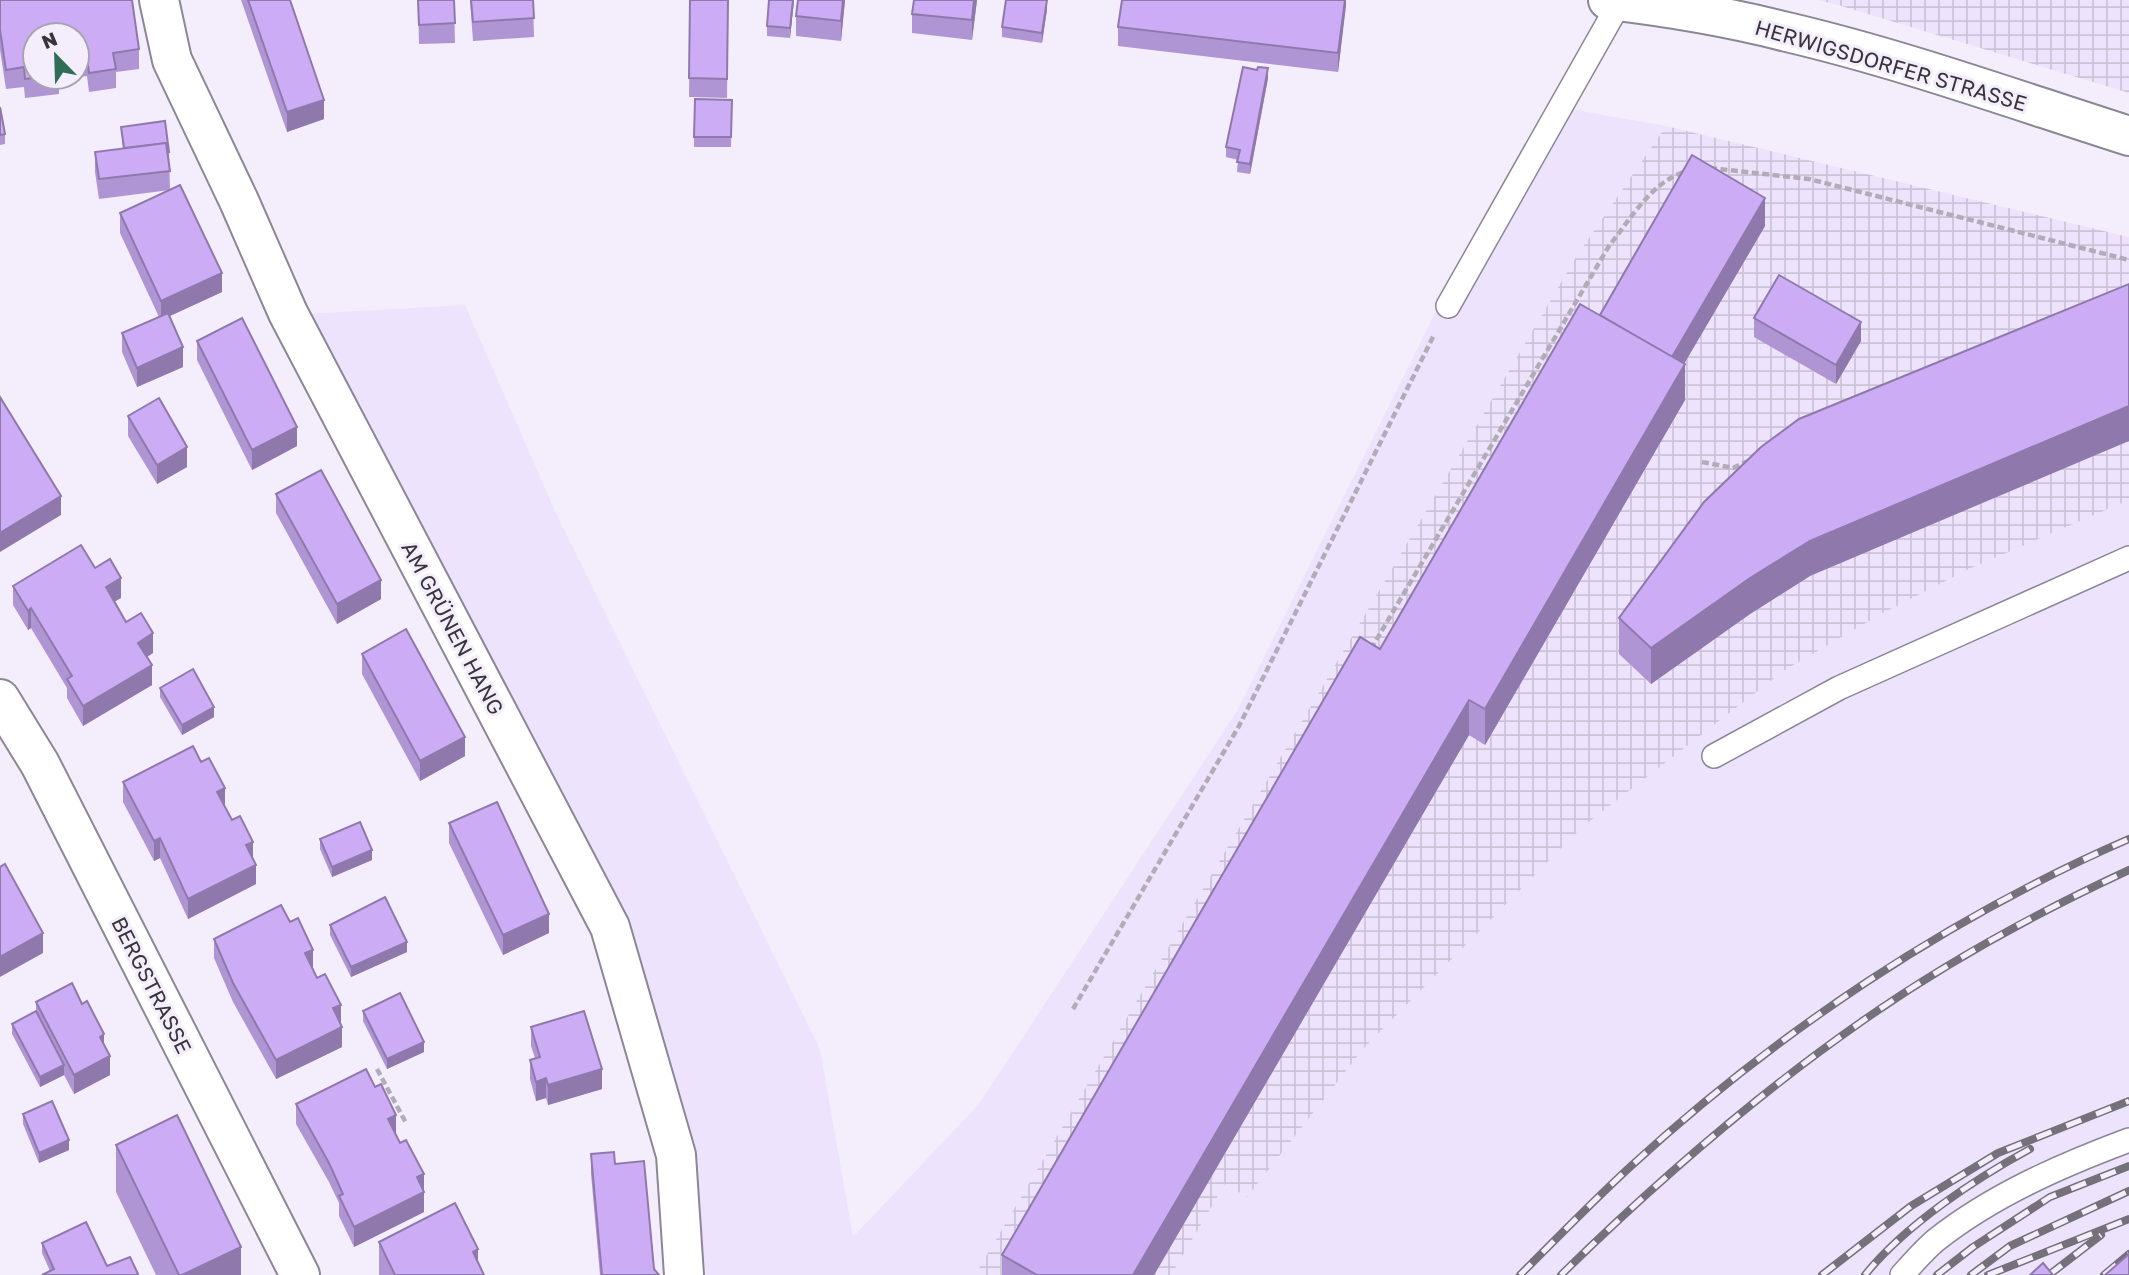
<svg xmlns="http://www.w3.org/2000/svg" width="2129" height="1275" font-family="'Golos Text',sans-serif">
  <defs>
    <pattern id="industrial-grid" width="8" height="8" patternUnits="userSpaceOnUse" patternTransform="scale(1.75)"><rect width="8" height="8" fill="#ede3fc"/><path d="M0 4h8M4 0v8" fill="none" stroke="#ccc3d9"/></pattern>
  </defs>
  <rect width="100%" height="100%" fill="#f4eefc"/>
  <g fill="#ede3fc">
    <polygon points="1570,109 1666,126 1576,257 975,1275 706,1275 693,1157 624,921 285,315 465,305 555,511 820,1049 853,1237 979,1104 1237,711 1456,271"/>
    <polygon points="2129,500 2129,1275 1171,1275 1225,1184 1247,1197 1364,1048 1581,828 1785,670 1883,613 1971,568"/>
  </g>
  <g fill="url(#industrial-grid)">
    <polygon points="1817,0 2129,0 2129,93 1838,5"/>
    <polygon points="1666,126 2129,237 2129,500 1971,568 1883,613 1785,670 1581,828 1364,1048 1247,1197 1225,1184 1171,1275 975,1275 1576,257"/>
  </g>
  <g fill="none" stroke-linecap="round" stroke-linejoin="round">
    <defs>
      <g id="lane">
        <polyline points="1448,306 1621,0"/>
        <polyline points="1714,756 1839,688 2129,558"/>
        <path d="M1902,1275C1913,1263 1924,1250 1936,1240C1993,1195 2062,1165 2129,1140"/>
      </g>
      <g id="street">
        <polyline points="159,0 172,60 239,201 288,313 610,927 676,1155 684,1275"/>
        <polyline points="0,699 40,764 300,1275"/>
      </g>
      <path id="secondary" d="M1608,0C1668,7 1728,17 1787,32C1902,59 2016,100 2129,136"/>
    </defs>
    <use href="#lane" stroke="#8d8696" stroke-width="26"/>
    <use href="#street" stroke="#8d8696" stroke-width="42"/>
    <use href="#secondary" stroke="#8d8696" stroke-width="42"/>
    <g stroke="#b1acb8" stroke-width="4.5" stroke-dasharray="7 3.5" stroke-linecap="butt">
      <polyline points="1710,168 1809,179 2129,260"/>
      <polyline points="1702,462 1733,468 1748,461"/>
      <path d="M1371,649L1609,246C1630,220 1653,179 1688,171"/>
      <polyline points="1073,1009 1239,726 1434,335"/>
      <polyline points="377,1069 406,1123"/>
    </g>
    <use href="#lane" stroke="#fff" stroke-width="23"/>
    <use href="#street" stroke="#fff" stroke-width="38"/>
    <use href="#secondary" stroke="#fff" stroke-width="38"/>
    <defs>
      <g id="rail">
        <path d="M1520,1275C1556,1239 1592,1202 1630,1167C1776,1033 1947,918 2129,839"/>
        <path d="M1561,1275C1654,1184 1755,1096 1861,1022C1945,963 2036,913 2129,870"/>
        <polyline points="1822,1275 1911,1206 1998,1153 2129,1101"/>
        <path d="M1865,1275C1905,1225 1975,1179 2030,1149"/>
        <polyline points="1937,1275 1973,1247 2050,1197 2129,1166"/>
        <polyline points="1971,1275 2010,1246 2129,1191"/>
        <polyline points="1988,1275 2129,1219"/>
        <polyline points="2049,1275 2101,1235"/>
        <polyline points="2104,1275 2129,1254"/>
      </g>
    </defs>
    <use href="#rail" stroke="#75717b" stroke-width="8"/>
    <use href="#rail" stroke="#f4eefc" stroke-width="5" stroke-dasharray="16" stroke-linecap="butt"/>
  </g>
  <g fill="#af95d3" fill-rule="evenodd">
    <path d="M0,0L139,49V69L116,72V88L89,92L87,76L59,80V94L25,98L24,87L6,89L0,50ZM77,35V77H35Z"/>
    <polygon points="241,0 290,0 324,119 287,132"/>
    <polygon points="418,0 454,0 455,43 419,44"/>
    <polygon points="470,0 533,0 534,37 473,41"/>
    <polygon points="690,0 728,0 727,98 689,97"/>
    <polygon points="794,0 790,38 767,36 767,26"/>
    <polygon points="845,0 841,41 796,36 796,16"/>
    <polygon points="977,0 972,40 912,33 912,14"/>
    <polygon points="1346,0 1338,72 1118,46 1118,27"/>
    <polygon points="1047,9 1042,43 1002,37 1002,27"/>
    <polygon points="1268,78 1250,174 1237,172 1238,160 1226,157 1226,147"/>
    <polygon points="732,100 731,147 694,147 694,137"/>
    <polygon points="0,107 5,134 5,144 0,145"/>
    <polygon points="121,127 169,152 170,190 99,199 95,172 95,152 123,149"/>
    <polygon points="120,213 222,292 170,316 183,367 137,387 122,352 122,333 159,317 120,233"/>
    <polygon points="1765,226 1684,364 1685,400 1485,745 1469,735 1154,1275 1002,1275 1002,1255 1380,649 1600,315"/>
    <polygon points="1754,318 1861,341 1836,384 1754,337"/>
    <polygon points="197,341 297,446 252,470 197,360"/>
    <polygon points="128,416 187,467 157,484 128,436"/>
    <polygon points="276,494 381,599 337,624 276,513"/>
    <polygon points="95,568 121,598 114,602 126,622 153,653 147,657 152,685 83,726 67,698 67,688 31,628 28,630 13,605 13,586"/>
    <polygon points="1810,576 1750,614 1651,684 1619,654 1619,618"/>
    <polygon points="362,654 465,756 420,781 362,674"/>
    <polygon points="160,688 214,717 182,735 160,697"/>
    <polygon points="123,782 225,808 253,860 256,884 188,919 160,858 154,861 123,802"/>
    <polygon points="449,823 549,933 503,955 449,843"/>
    <polygon points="320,839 372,860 332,877 320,849"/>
    <polygon points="330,925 407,952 351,977 330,935"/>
    <polygon points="214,939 313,969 341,1024 342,1047 276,1079 233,1002 214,958"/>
    <polygon points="36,1002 104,1046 110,1075 74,1094 64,1075 40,1087 12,1034 12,1024 36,1011"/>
    <polygon points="363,1011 424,1052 387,1069 363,1021"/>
    <polygon points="531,1027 602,1089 548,1105 546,1098 536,1101 530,1079 530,1060 535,1058 531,1046"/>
    <polygon points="296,1104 396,1135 400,1143 424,1174 424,1212 354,1247 339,1216 339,1203 329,1182 296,1124"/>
    <polygon points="23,1114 69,1150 39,1163 23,1124"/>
    <polygon points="116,1145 241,1275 156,1275 116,1192"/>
    <polygon points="591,1154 615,1164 654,1269 659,1275 600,1275 591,1174"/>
    <polygon points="379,1242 478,1263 484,1275 379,1275"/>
    <polygon points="42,1243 107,1266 138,1275 50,1271 42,1253"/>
  </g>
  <g fill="#8f79ac">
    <polygon points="793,0 794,0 790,38 790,28"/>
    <polygon points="843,0 845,0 841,41 841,21"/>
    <polygon points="974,0 977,0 972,40 972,20"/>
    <polygon points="1047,0 1047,9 1042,43 1042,33"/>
    <polygon points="1345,0 1346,0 1346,6 1338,72 1338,53"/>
    <polygon points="1268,68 1268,78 1250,174 1250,164"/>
    <polygon points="324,100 324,119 287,132 287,112"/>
    <polygon points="1765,198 1765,226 1668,391 1668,363"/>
    <polygon points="222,273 222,292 161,320 161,301"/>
    <polygon points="1861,322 1861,341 1836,384 1836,365"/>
    <polygon points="183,347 183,367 137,387 137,368"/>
    <polygon points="1685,364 1685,400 1485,745 1485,709"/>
    <polygon points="2129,406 2129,441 1810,576 1750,614 1651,684 1651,648 1750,578 1810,541"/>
    <polygon points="297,427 297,446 252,470 252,450"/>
    <polygon points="187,447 187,467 157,484 157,465"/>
    <polygon points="61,496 61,515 0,552 0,533"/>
    <polygon points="121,578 121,598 106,606 106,587"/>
    <polygon points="381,580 381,599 337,624 337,604"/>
    <polygon points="31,608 31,628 28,630 28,611"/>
    <polygon points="153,633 153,653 138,662 138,643"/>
    <polygon points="152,665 152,685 83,726 83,706"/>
    <polygon points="1469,700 1469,735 1154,1275 1133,1275"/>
    <polygon points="214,707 214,717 182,735 182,725"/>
    <polygon points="465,737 465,756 420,781 420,761"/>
    <polygon points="225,788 225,808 217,792"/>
    <polygon points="160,838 160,858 154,861 154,841"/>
    <polygon points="253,842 253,861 246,845"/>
    <polygon points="372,850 372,860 332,877 332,867"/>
    <polygon points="256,865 256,884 188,919 188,899"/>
    <polygon points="549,914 549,933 503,955 503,935"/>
    <polygon points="43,933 43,953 0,977 0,957"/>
    <polygon points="407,942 407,952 351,977 351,967"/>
    <polygon points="313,950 313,969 305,953"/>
    <polygon points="341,1005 341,1024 333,1008"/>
    <polygon points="342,1027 342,1047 276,1079 276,1060"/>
    <polygon points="104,1034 104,1054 100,1037"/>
    <polygon points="424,1042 424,1052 387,1069 387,1059"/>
    <polygon points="110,1056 110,1075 74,1094 74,1075"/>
    <polygon points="64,1065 64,1075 40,1087 40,1077"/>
    <polygon points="602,1069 602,1089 548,1105 548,1085"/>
    <polygon points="546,1078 546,1098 536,1101 536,1082"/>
    <polygon points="396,1115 396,1135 388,1138 388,1119"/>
    <polygon points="69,1140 69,1150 39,1163 39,1153"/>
    <polygon points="424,1174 424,1212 354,1247 354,1227 417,1177"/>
    <polygon points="241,1247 241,1275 182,1275"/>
    <polygon points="478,1249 478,1275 473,1252"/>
  </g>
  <g fill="#ccadf5" stroke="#8f79ac" stroke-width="2">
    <polygon points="0,0 132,0 139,49 113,53 116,69 89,73 87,57 77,58 77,35 35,35 35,77 41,77 25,79 24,67 6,70 0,30"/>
    <polygon points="248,0 290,0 324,100 287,112"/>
    <polygon points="418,0 454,0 455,23 419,25"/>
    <polygon points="471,0 533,0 534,18 473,22"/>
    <polygon points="690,0 728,0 727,79 689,78"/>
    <polygon points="769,0 793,0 790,28 767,26"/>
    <polygon points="798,0 843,0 841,21 796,16"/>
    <polygon points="914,0 974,0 972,20 912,14"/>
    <polygon points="1006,0 1047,0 1042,33 1002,27"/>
    <polygon points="1122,0 1345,0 1338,53 1118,27"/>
    <polygon points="1243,67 1257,70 1258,67 1268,68 1250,164 1237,162 1240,150 1226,147"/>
    <polygon points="695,99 732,100 731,137 694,137"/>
    <polygon points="0,107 5,134 0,135"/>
    <polygon points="165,121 169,152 167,152 166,143 124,148 121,127"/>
    <polygon points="166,143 170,171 99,179 95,152"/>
    <polygon points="1692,155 1765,198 1672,357 1600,315"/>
    <polygon points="180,185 222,273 161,301 120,213"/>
    <polygon points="1779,275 1861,322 1836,365 1754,318"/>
    <polygon points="2129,284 2129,406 1810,541 1750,578 1651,648 1619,618 1704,502 1761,447 1799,419"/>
    <polygon points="1580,304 1685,364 1485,709 1469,700 1133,1275 1037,1275 1002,1255 1360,637 1380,649"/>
    <polygon points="168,313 183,347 137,368 122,333"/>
    <polygon points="242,318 297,427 252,450 197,341"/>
    <polygon points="0,397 61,496 0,533"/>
    <polygon points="159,398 187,447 157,465 128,416"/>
    <polygon points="321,470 381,580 337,604 276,494"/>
    <polygon points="81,545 95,568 110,559 121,578 106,587 126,622 141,613 153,633 138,643 152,665 83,706 67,679 72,676 31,608 28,611 13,586"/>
    <polygon points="406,629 465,737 420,761 362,654"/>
    <polygon points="193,669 214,707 182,725 160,688"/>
    <polygon points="193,746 201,762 209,758 225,788 217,792 232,820 240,816 253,842 246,845 256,865 188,899 160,838 154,841 123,782"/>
    <polygon points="497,802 549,914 503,935 449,823"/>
    <polygon points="360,822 372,850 332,867 320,839"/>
    <polygon points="5,864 43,933 0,957 0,867"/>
    <polygon points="385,897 407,942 351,967 330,925"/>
    <polygon points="281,905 290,922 298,918 313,950 305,953 317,978 325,974 341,1005 333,1008 342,1027 276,1060 233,983 214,939"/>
    <polygon points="72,983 82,1004 87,1001 104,1034 100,1037 110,1056 74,1075 36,1002"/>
    <polygon points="400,993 424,1042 387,1059 363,1011"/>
    <polygon points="36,1011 64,1065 40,1077 12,1024"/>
    <polygon points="584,1011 602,1069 548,1085 546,1078 536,1082 530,1060 540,1057 531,1027"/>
    <polygon points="366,1069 375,1087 381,1084 396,1115 388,1119 400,1143 406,1140 424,1174 417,1177 424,1192 354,1227 339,1196 343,1194 329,1163 296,1104"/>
    <polygon points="52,1101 69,1140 39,1153 23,1114"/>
    <polygon points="177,1115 241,1247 182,1275 179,1275 116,1145"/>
    <polygon points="614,1152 615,1164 644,1161 654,1269 659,1275 602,1275 591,1154"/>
    <polygon points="455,1203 478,1249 473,1252 484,1275 395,1275 379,1242"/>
    <polygon points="86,1222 107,1266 130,1257 138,1274 136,1275 42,1275 54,1269 42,1243"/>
    <polygon points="2129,1254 2129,1275 2105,1275"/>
    <polygon points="2043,1263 2053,1275 2030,1275"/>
  </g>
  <g text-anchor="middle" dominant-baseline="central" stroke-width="6" stroke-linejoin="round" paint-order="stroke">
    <g font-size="21" fill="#37343b" stroke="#f4eefc">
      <text transform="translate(1891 65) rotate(16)">HERWIGSDORFER STRASSE</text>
      <text transform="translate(453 628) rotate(62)">AM GRÜNEN HANG</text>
      <text transform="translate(152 985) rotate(63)">BERGSTRASSE</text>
    </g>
  </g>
  <g transform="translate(56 56) rotate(337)"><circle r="33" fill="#f4eefc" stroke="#a8a4af" stroke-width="2"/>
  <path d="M0-5L12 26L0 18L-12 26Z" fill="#306d59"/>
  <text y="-10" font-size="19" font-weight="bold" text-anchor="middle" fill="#37343b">N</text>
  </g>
</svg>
